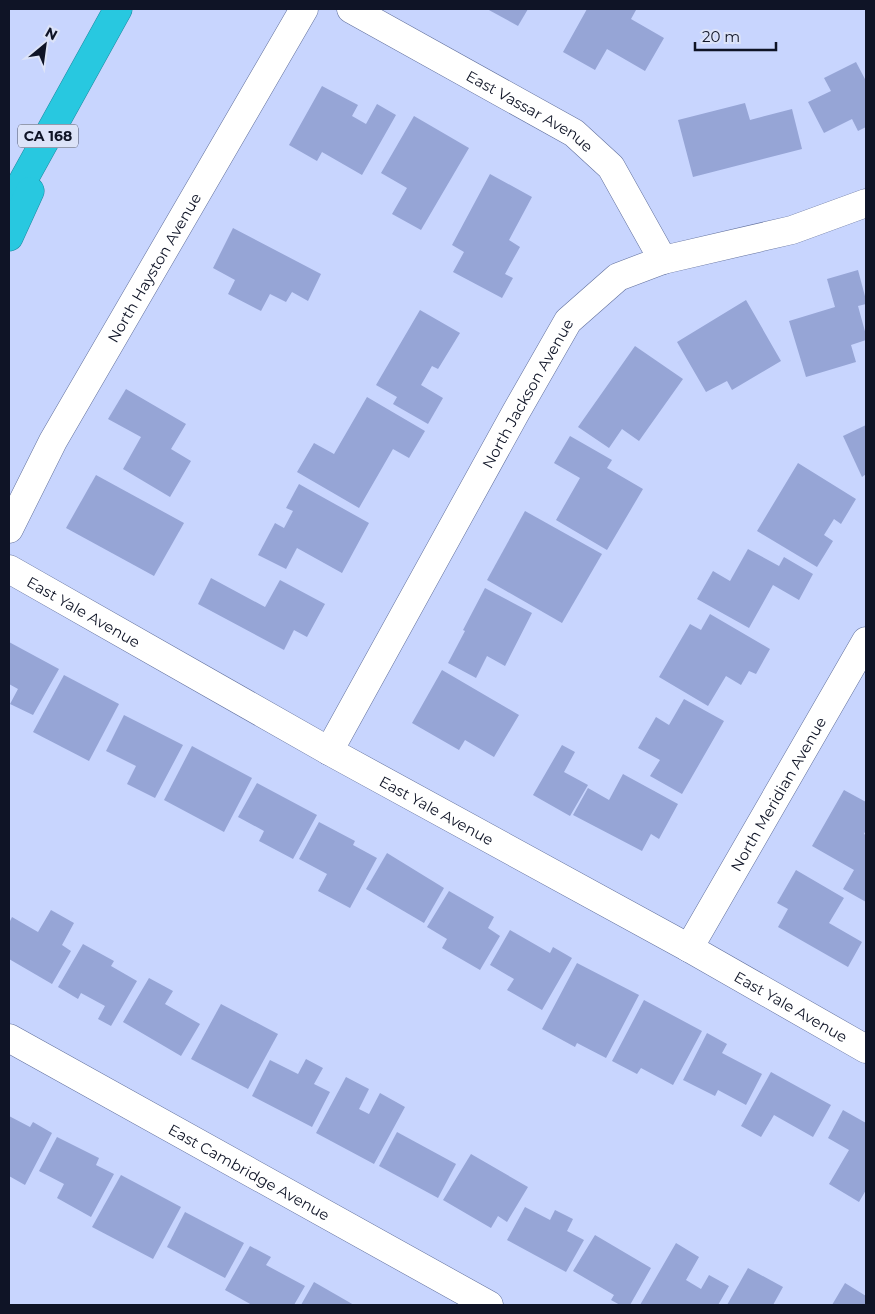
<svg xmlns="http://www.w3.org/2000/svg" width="875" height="1314" font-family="Montserrat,sans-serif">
  <rect width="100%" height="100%" fill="#c8d5fe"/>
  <g fill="#96a5d6">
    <polygon points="487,9 528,9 518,26"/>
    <polygon points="587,9 634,9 636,10 631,19 664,38 645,71 607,49 595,70 563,52"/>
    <polygon points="856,62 866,81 866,127 858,131 852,119 824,133 808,102 831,91 824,78"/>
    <polygon points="322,86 358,105 352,116 366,124 377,104 396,115 362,175 322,152 317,161 289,145"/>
    <polygon points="745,103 750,120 792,109 802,149 693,177 678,120"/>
    <polygon points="414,116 469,148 421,230 392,214 407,188 381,173"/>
    <polygon points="490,174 532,197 509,240 520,247 505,274 513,278 502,298 453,272 464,252 452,245"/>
    <polygon points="233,228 321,274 308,301 292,292 286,302 270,294 261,311 228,294 235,280 213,268"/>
    <polygon points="858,270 866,300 866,304 858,306 866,335 866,340 851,345 856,362 806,377 789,321 835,307 827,279"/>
    <polygon points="746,300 781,361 732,390 727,381 706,392 677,342"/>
    <polygon points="420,310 460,333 438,369 432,366 421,385 443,398 428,424 393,404 397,397 376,385"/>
    <polygon points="635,346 683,379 639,441 622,429 609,448 578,427"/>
    <polygon points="126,389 186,424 171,449 191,461 170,497 123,469 141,437 108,419"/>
    <polygon points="367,397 425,431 409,458 393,449 359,508 297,472 314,443 334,454"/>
    <polygon points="866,425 866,474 862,477 843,436"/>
    <polygon points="570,436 612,460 607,468 643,489 607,550 556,520 580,478 554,463"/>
    <polygon points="798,463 856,499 841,524 834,519 824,535 833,541 817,567 757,531"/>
    <polygon points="96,475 184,523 154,576 66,528"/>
    <polygon points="299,484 369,523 342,573 297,548 286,569 258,555 275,523 284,528 293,511 286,508"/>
    <polygon points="525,511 602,554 562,623 487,580"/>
    <polygon points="748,549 779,566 784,557 813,574 799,600 773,585 749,628 697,599 713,571 730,581"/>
    <polygon points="211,578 265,607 280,580 325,604 307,637 294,630 284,650 198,604"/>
    <polygon points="485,588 532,613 505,666 487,656 476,678 448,663 465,631 463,630"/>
    <polygon points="710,614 770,649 756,674 749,671 741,685 726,676 708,706 659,677 690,624 701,630"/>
    <polygon points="9,642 59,669 33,715 10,704 18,689 9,684"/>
    <polygon points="442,670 519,715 494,757 465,740 459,750 412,723"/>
    <polygon points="64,675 119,704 89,761 33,732"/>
    <polygon points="684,699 724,721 682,794 650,776 660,760 638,748 656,717 669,725"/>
    <polygon points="124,715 183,745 155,798 127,784 136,766 106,751"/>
    <polygon points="562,745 575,752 564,772 588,785 570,816 533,795"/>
    <polygon points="192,746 252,778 224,832 164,800"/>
    <polygon points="623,774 678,804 659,839 651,834 642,851 573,815 588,788 609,800"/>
    <polygon points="257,783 317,815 293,859 259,841 264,831 238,817"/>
    <polygon points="844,790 866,802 866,830 864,834 866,835 866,902 843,889 854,870 812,846"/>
    <polygon points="319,822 355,841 353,845 377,858 350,908 318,891 327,874 299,859"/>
    <polygon points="387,853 444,888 424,923 366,889"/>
    <polygon points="796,870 844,898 829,923 862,942 848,967 778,927 788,909 777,903"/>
    <polygon points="449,891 494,917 488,928 500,936 480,970 442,948 447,939 427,927"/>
    <polygon points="51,910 74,923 62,945 71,951 52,984 9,959 9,923 12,917 38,932"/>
    <polygon points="510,930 550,953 553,947 572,958 542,1010 507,990 514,979 490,965"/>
    <polygon points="83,944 114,961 111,966 137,981 111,1026 98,1019 105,1006 81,993 78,999 58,987"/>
    <polygon points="577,963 639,995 606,1058 577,1043 575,1047 542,1029"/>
    <polygon points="149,978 173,991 165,1004 200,1024 181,1056 123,1022"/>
    <polygon points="644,1000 702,1031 673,1085 641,1068 637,1074 612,1061"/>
    <polygon points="221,1004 278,1034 248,1089 191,1059"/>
    <polygon points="707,1033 727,1044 722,1053 762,1074 746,1105 718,1090 715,1096 683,1080"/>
    <polygon points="306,1059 323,1068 314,1084 330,1092 312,1127 252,1096 270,1060 298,1074"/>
    <polygon points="771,1072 831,1105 813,1137 774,1115 761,1137 741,1126"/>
    <polygon points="346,1077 369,1089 359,1109 369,1114 380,1093 405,1107 374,1164 316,1133"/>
    <polygon points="843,1110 866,1123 866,1190 859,1202 829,1184 849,1150 828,1138"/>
    <polygon points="9,1116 30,1127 33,1122 52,1133 25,1185 9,1176"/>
    <polygon points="397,1132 456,1164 438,1198 379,1166"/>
    <polygon points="57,1137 99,1158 96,1165 114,1174 91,1217 57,1198 64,1184 39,1171"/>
    <polygon points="471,1154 528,1187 507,1222 498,1216 491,1228 443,1200"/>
    <polygon points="121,1175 181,1207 153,1259 92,1227"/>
    <polygon points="525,1207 550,1220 555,1210 573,1219 567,1231 584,1240 566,1272 507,1240"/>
    <polygon points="185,1212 244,1243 225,1278 167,1247"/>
    <polygon points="595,1235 651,1268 630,1305 620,1305 611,1300 614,1295 573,1271"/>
    <polygon points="676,1243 699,1257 686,1280 701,1289 709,1275 729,1286 718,1305 640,1305"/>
    <polygon points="250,1246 271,1257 266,1265 305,1286 294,1305 252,1305 225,1290"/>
    <polygon points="748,1268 783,1287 773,1305 727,1305"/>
    <polygon points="314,1282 354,1305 301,1305"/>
    <polygon points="845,1283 866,1296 866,1305 832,1305"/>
  </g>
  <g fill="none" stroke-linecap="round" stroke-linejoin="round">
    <defs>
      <g id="minor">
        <path id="s1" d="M351,9L574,133L611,167L663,260"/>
        <path id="s2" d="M9,529L53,441L304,9"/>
        <path id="s3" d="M9,569L329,751L689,948L866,1049"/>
        <path id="s4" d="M329,751L516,412L568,321L618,277L663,260L792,230L866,203"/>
        <path id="s5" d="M689,948L866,641"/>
        <path id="s6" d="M9,1038L489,1305"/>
      </g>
      <g id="highway">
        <polyline points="9,206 118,9"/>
        <polyline points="9,237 30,191"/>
      </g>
    </defs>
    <use href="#minor" stroke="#606f9c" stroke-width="29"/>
    <use href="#highway" stroke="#1f899f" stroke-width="29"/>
    <use href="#minor" stroke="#fff" stroke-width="28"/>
    <use href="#highway" stroke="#28c8e0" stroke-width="28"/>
  </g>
  <g text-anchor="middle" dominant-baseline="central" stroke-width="4" stroke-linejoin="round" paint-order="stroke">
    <rect fill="#dce3f8" stroke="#4c5265" stroke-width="1" x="18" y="124.5" width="60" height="23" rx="4"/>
    <g font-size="14" font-weight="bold" fill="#0f1426">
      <text x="48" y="136">CA 168</text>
    </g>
    <g font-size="15" fill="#0f1426" stroke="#dce3f8">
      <text stroke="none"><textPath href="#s1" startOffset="206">East Vassar Avenue</textPath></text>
      <text stroke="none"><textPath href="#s2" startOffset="299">North Hayston Avenue</textPath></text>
      <text stroke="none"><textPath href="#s4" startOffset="409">North Jackson Avenue</textPath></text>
      <text stroke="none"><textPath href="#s3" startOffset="86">East Yale Avenue</textPath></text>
      <text stroke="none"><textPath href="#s5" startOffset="178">North Meridian Avenue</textPath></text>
      <text stroke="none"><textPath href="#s3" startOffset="491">East Yale Avenue</textPath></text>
      <text stroke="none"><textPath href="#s3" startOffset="896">East Yale Avenue</textPath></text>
      <text stroke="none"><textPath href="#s6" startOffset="275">East Cambridge Avenue</textPath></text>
    </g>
  </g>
  <rect width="875" height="1314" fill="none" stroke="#0f1426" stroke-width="20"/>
  <g transform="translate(45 45) rotate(29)" stroke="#dce3f8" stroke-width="4" paint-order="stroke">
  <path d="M0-4L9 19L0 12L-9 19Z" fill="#0f1426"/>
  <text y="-8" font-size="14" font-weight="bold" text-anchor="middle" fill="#0f1426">N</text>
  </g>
  <path d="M695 42v8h81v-8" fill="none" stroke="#0f1426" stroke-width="2.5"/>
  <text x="702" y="42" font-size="15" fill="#0f1426" stroke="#dce3f8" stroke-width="4" paint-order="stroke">20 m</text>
</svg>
